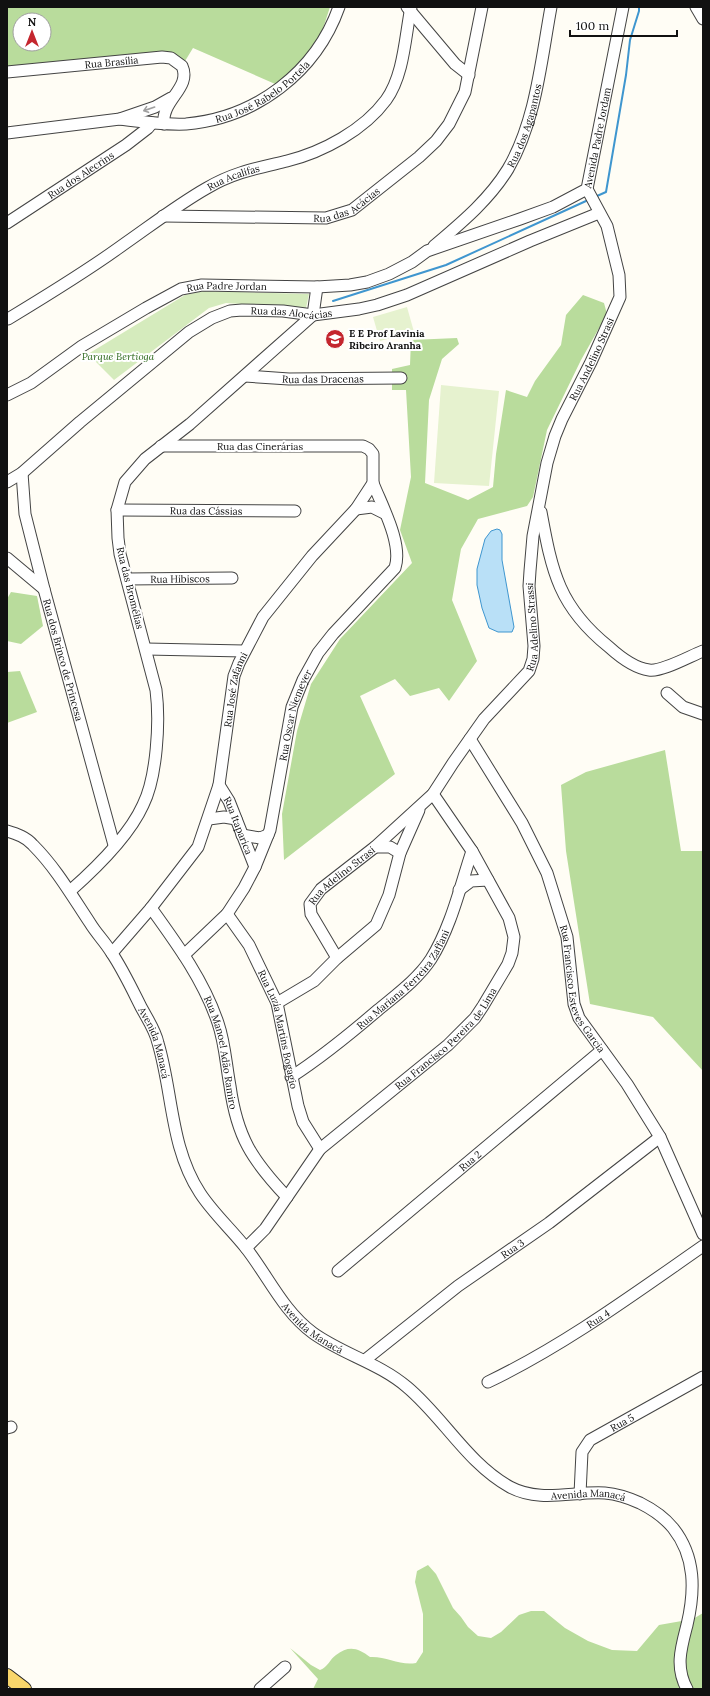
<svg xmlns="http://www.w3.org/2000/svg" width="710" height="1696" font-family="Lora,serif">
  <rect width="100%" height="100%" fill="#fffdf5"/>
  <polygon fill="#d5ebbd" points="204,291 309,294 306,308 226,303 209,308 114,380 88,354 185,295"/>
  <g fill="#b9dc9c" fill-rule="evenodd">
    <path d="M7,7H330L315,53L282,87L193,48L182,66L162,57L7,72ZM20,20H44V44H20Z"/>
    <polygon points="583,295 604,303 607,314 581,360 547,430 533,497 527,506 478,519 461,549 452,600 477,661 449,701 439,688 410,696 395,679 360,696 395,774 284,860 282,814 297,731 311,684 340,639 412,563 400,530 411,477 406,390 392,390 392,369 410,365 411,340 457,338 459,344 442,359 429,400 425,483 468,500 493,487 496,454 506,390 527,397 535,381 561,345 566,315"/>
    <polygon points="11,592 37,596 43,626 21,644 7,641 7,599"/>
    <polygon points="20,671 37,712 7,723 7,672"/>
    <polygon points="665,750 681,851 703,851 703,1071 653,1017 590,1004 566,851 561,785 586,772"/>
    <path d="M428,1565L436,1574L453,1608L461,1617L468,1627L478,1636L491,1638L501,1632L519,1615L531,1611H544L565,1628L588,1641L612,1650L637,1651L659,1625L693,1619L703,1613V1689H313L318,1679L290,1648L311,1665L320,1670C328,1667 330,1659 336,1655C349,1645 358,1648 370,1657C386,1656 400,1666 416,1663L423,1652V1614L415,1582L417,1571Z"/>
  </g>
  <g fill="#e6f2cf">
    <polygon points="407,307 414,332 380,341 373,317"/>
    <polygon points="441,385 499,391 489,486 434,483"/>
  </g>
  <polygon fill="#b9e0f7" stroke="#3f96cf" points="497,529 500,530 502,534 502,560 514,627 512,632 498,632 489,628 482,608 477,585 477,569 485,539 491,531"/>
  <g fill="none" stroke-linecap="round" stroke-linejoin="round">
    <g stroke="#3f96cf" stroke-width="2">
      <polyline points="597,196 606,192 626,75 630,40 639,11 639,7"/>
      <polyline points="333,301 446,265 586,201"/>
    </g>
    <defs>
      <g id="minor">
        <polyline points="407,7 455,64 469,75"/>
        <polyline points="696,7 703,19"/>
        <path id="s1" d="M7,72L162,57L171,58L182,66C192,88 161,100 164,124"/>
        <path id="s2" d="M120,119C142,122 164,125 186,124C256,118 316,72 339,7"/>
        <polyline points="7,133 120,119 155,107 171,98"/>
        <path id="s3" d="M163,216L326,218L352,210L419,157L436,141L449,124L465,92L482,7"/>
        <path id="s4" d="M7,223L126,145L148,128L152,123"/>
        <path id="s5" d="M434,246C461,223 489,200 508,169C536,121 541,61 551,7"/>
        <path id="s6" d="M8,319C46,296 84,273 120,247C149,227 177,205 207,188C234,172 258,168 287,161C323,152 364,130 386,100C404,75 405,37 411,7"/>
        <path id="s7" d="M245,376L289,379L401,378"/>
        <path id="s8" d="M7,395L31,383L82,346L146,308L181,289L202,285L317,287L350,285L367,282L389,274L412,262L427,251L520,219L553,207L587,189L623,7"/>
        <path id="s9" d="M22,473L25,514L44,589L114,845"/>
        <path id="s10" d="M7,482L22,473L80,422L189,332L212,318L230,311L242,310L283,311L313,315L359,309L377,305L407,295L530,241L599,213"/>
        <polyline points="356,509 372,507 384,513"/>
        <path id="s11" d="M117,510L295,511"/>
        <path d="M541,512C552,572 559,607 609,647C620,657 634,668 649,670C662,672 690,656 703,651"/>
        <polyline points="7,558 44,589"/>
        <path id="s12" d="M127,579L232,578"/>
        <polyline points="146,649 244,651"/>
        <polyline points="667,693 683,707 703,714"/>
        <path id="s13" d="M470,739L522,823L547,873L567,937L574,1004L579,1018L627,1084L660,1137L703,1234"/>
        <path id="s14" d="M219,785L229,801L255,867"/>
        <polyline points="209,819 224,817 236,819"/>
        <path id="s15" d="M7,831C17,834 26,837 33,845C56,868 72,896 90,923C96,933 105,942 111,952C122,968 131,987 140,1005C146,1017 155,1029 158,1043C173,1093 170,1147 200,1193C213,1213 231,1229 246,1248C268,1276 283,1311 313,1333C342,1354 379,1363 407,1387C443,1417 468,1464 510,1487C540,1503 573,1491 605,1493C617,1494 629,1498 640,1503C652,1509 664,1517 673,1528C696,1557 695,1591 687,1625C681,1648 675,1667 687,1689"/>
        <polyline points="242,835 260,838 268,835"/>
        <polyline points="375,847 390,847 400,853"/>
        <polyline points="459,890 471,881 488,880"/>
        <path d="M70,891C95,869 129,836 143,805C157,777 160,721 156,690L120,554L118,538L117,510L125,482L145,459L190,424L313,315L317,287"/>
        <path id="s16" d="M151,908C177,944 204,981 218,1023C225,1043 226,1065 230,1086C237,1137 252,1160 287,1197"/>
        <path id="s17" d="M227,914L249,945L277,1003L298,1106L303,1122L320,1149"/>
        <path id="s18" d="M112,953L151,908L198,847L219,785L234,676L239,663L263,617L312,556L356,509L373,483V454L369,449L363,446H161"/>
        <path id="s19" d="M184,955L227,914L244,888L255,867L270,830L292,707L303,680L318,653L333,634L395,568C403,544 382,506 373,483"/>
        <path id="s20" d="M337,958L311,914L310,904L321,889L375,847L433,794L453,763L484,719L529,671L533,659L534,646L529,586L530,571L533,536L547,463L555,436L562,419L591,362L620,297L619,275L607,226L587,189"/>
        <polyline points="277,1003 314,981 337,958 376,925 389,895 400,853 419,810"/>
        <path id="s21" d="M291,1077C322,1057 350,1034 378,1010C396,995 418,979 431,959C451,927 460,887 472,851"/>
        <path id="s22" d="M246,1248L265,1229L320,1149L448,1045L475,1018L483,1006L508,964L512,953L514,937L509,918L472,851L433,794"/>
        <path id="s23" d="M338,1271L602,1050"/>
        <path id="s24" d="M365,1360L458,1286L549,1223L660,1137"/>
        <path id="s25" d="M488,1382C565,1345 634,1294 703,1246"/>
        <polyline points="7,1428 11,1427"/>
        <path id="s26" d="M580,1494L582,1452L590,1440L703,1377"/>
        <polyline points="260,1689 285,1667"/>
      </g>
      <polyline id="major" points="7,1676 24,1689"/>
    </defs>
    <use href="#minor" stroke="#444" stroke-width="13"/>
    <use href="#major" stroke="#222" stroke-width="16"/>
    <use href="#minor" stroke="#fff" stroke-width="11"/>
    <use href="#major" stroke="#f9d66b" stroke-width="14"/>
  </g>
  <defs><path id="oneway-shaft" d="M-6 0H5M1.5-3L5.5 0L1.5 3" fill="none" stroke-width="1.6" stroke-linecap="round" stroke-linejoin="round"/></defs>
  <use stroke="#a0a0a0" href="#oneway-shaft" transform="translate(149 109) rotate(161)"/>
  <defs>
    <symbol id="school-disc" viewBox="-11 -11 22 22"><circle r="9.5" fill="#c4262e" stroke="#fff"/><path d="M0-5L7-2L0 1L-7-2ZM-4 1L0 2.5L4 1V4Q0 6-4 4Z" fill="#fff"/></symbol>
  </defs>
  <g fill-rule="evenodd">
    <use href="#school-disc" x="324" y="328" width="22" height="22"/>
  </g>
  <g text-anchor="middle" dominant-baseline="central" stroke-width="4" stroke-linejoin="round" paint-order="stroke">
    <g font-size="10" fill="#111" stroke="#fff">
      <text stroke="none"><textPath href="#s1" startOffset="105">Rua Brasília</textPath></text>
      <text stroke="none"><textPath href="#s2" startOffset="151">Rua José Rabelo Portela</textPath></text>
      <text stroke="none"><textPath href="#s5" startOffset="154">Rua dos Agapantos</textPath></text>
      <text stroke="none"><textPath href="#s8" startOffset="683">Avenida Padre Jordam</textPath></text>
      <text stroke="none"><textPath href="#s4" startOffset="88">Rua dos Alecrins</textPath></text>
      <text stroke="none"><textPath href="#s6" startOffset="267">Rua Acalifas</textPath></text>
      <text stroke="none"><textPath href="#s3" startOffset="187">Rua das Acácias</textPath></text>
      <text stroke="none"><textPath href="#s8" startOffset="250">Rua Padre Jordan</textPath></text>
      <text stroke="none"><textPath href="#s10" startOffset="344">Rua das Alocácias</textPath></text>
      <text stroke="none"><textPath href="#s20" startOffset="707">Rua Andelino Strasi</textPath></text>
      <text stroke="none"><textPath href="#s7" startOffset="78">Rua das Dracenas</textPath></text>
      <text x="260" y="446">Rua das Cinerárias</text>
      <text stroke="none"><textPath href="#s11" startOffset="89">Rua das Cássias</textPath></text>
      <text stroke="none"><textPath href="#s12" startOffset="53">Rua Hibiscos</textPath></text>
      <text transform="translate(130 588) rotate(76)">Rua das Bromélias</text>
      <text stroke="none"><textPath href="#s20" startOffset="428">Rua Adelino Strassi</textPath></text>
      <text stroke="none"><textPath href="#s9" startOffset="192">Rua dos Brinco de Princesa</textPath></text>
      <text stroke="none"><textPath href="#s18" startOffset="299">Rua José Zafanni</textPath></text>
      <text stroke="none"><textPath href="#s19" startOffset="272">Rua Oscar Niemeyer</textPath></text>
      <text stroke="none"><textPath href="#s14" startOffset="45">Rua Itaparica</textPath></text>
      <text stroke="none"><textPath href="#s20" startOffset="104">Rua Adelino Strasi</textPath></text>
      <text stroke="none"><textPath href="#s21" startOffset="150">Rua Mariana Ferreira Zaffani</textPath></text>
      <text stroke="none"><textPath href="#s13" startOffset="277">Rua Francisco Esteves Garcia</textPath></text>
      <text stroke="none"><textPath href="#s17" startOffset="128">Rua Luzia Martins Bogagio</textPath></text>
      <text stroke="none"><textPath href="#s22" startOffset="292">Rua Francisco Pereira de Lima</textPath></text>
      <text stroke="none"><textPath href="#s15" startOffset="264">Avenida Manacá</textPath></text>
      <text stroke="none"><textPath href="#s16" startOffset="163">Rua Manoel Adão Ramiro</textPath></text>
      <text stroke="none"><textPath href="#s23" startOffset="172">Rua 2</textPath></text>
      <text stroke="none"><textPath href="#s24" startOffset="185">Rua 3</textPath></text>
      <text stroke="none"><textPath href="#s25" startOffset="127">Rua 4</textPath></text>
      <text stroke="none"><textPath href="#s15" startOffset="599">Avenida Manacá</textPath></text>
      <text stroke="none"><textPath href="#s26" startOffset="93">Rua 5</textPath></text>
      <text stroke="none"><textPath href="#s15" startOffset="935">Avenida Manacá</textPath></text>
    </g>
    <g font-size="10" font-weight="bold" fill="#111" stroke="#fff" text-anchor="start">
      <text x="349" y="333">E E Prof Lavinia<tspan x="349" dy="12">Ribeiro Aranha</tspan></text>
    </g>
    <g font-size="10" font-style="italic" fill="#2f6b1f" stroke="#fff">
      <text x="118" y="356">Parque Bertioga</text>
    </g>
  </g>
  <rect width="710" height="1696" fill="none" stroke="#111111" stroke-width="16"/>
  <g transform="translate(32 32)"><circle r="19" fill="#ffffff" stroke="#a0a0a0"/>
  <path d="M0-3L7 15L0 10L-7 15Z" fill="#c4262e"/>
  <text y="-6" font-size="11" font-weight="bold" text-anchor="middle" fill="#111111">N</text>
  </g>
  <path d="M570 30v6h107v-6" fill="none" stroke="#111111" stroke-width="2"/>
  <text x="576" y="30" font-size="12" fill="#111111" stroke="#ffffff" stroke-width="3" paint-order="stroke">100 m</text>
</svg>
